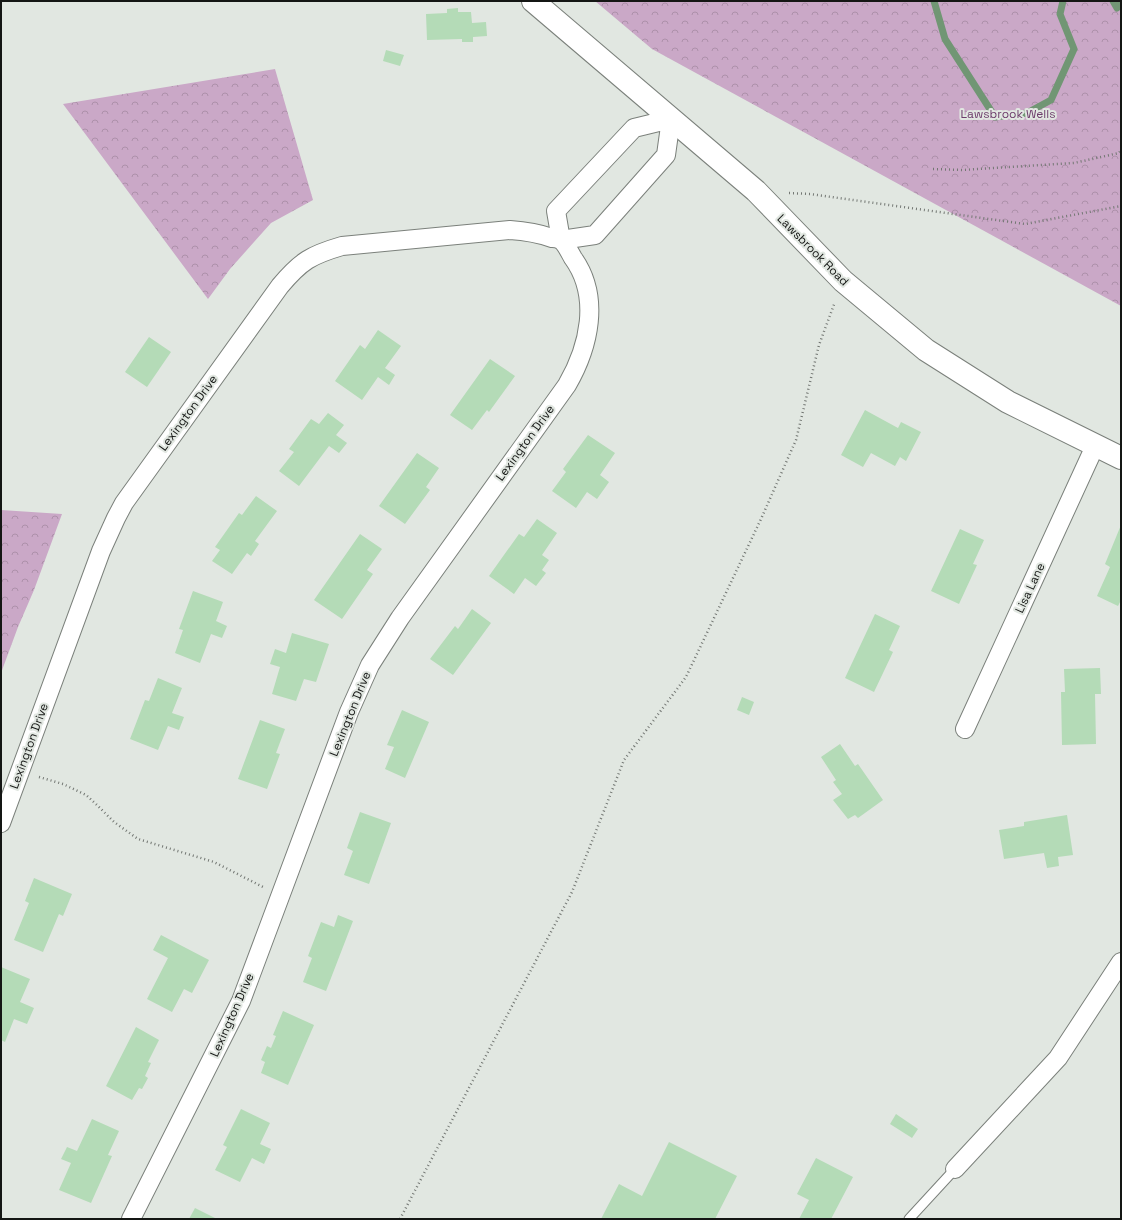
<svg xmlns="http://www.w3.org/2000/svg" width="1122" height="1220" font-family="'Space Grotesk',sans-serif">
  <defs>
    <pattern id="park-crowns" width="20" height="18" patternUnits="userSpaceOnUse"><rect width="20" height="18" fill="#caa8c7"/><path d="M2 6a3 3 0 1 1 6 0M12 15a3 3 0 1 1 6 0" fill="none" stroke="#ad90aa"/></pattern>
  </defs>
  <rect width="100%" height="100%" fill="#e1e7e1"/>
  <g fill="url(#park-crowns)">
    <polygon points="595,1 1121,1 1121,306 652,49"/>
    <polygon points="275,69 313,200 271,223 230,269 208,299 63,104"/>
    <polygon points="1,510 62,514 34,590 18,627 1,673"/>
  </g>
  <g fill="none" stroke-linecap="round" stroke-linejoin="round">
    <g stroke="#719674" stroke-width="7">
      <polyline points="934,1 945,39 995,117 1027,113 1051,100 1074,49 1060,14 1063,1"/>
      <polyline points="1113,1 1117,8 1121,1"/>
    </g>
  </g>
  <g fill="#b4dbb7">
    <polygon points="458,8 458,12 471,12 472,23 486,22 487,36 473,37 473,42 462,42 462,39 427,40 426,14 447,13 447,9"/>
    <polygon points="386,50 404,55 400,66 383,61"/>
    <polygon points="378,330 401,346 385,368 395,375 389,385 378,377 362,400 335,381 360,345 365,349"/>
    <polygon points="149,337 171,352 147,387 125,372"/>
    <polygon points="490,359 515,376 489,412 487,410 472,430 450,415"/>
    <polygon points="865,410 898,428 901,422 921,432 906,461 900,457 895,466 871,453 863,467 841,455"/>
    <polygon points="328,413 344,425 336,435 347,443 339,453 329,446 299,486 279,471 294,452 289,449 311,419 319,424"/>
    <polygon points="588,435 615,453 600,475 609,482 597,499 587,492 576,508 552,491 566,472 563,469"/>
    <polygon points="417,453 439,468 426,487 430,490 405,524 379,506"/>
    <polygon points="256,496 277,511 255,541 259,544 251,556 247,553 232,574 212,561 220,550 215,547 239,513 242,515"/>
    <polygon points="537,519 557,533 542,555 549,560 542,570 546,573 536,586 525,578 514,594 489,576 519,534 524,537"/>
    <polygon points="1121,525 1121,600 1118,606 1097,596 1110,567 1105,564"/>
    <polygon points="960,529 984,540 973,564 977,565 959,604 931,591"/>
    <polygon points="360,534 382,549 367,570 373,574 342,619 314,600"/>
    <polygon points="193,591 223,602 216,621 227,626 222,638 211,634 200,663 175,653 183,630 179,629"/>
    <polygon points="472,609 491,623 453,675 430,659 455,626 458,629"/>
    <polygon points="875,614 900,626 889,650 893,652 874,692 845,678"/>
    <polygon points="292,633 329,644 316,682 304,679 296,701 272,694 280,667 270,664 275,649 286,653"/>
    <polygon points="1100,668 1101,694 1095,694 1096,744 1062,745 1061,692 1065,692 1064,669"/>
    <polygon points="158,678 182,688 172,713 184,717 179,730 168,726 158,750 130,739 145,700 149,701"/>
    <polygon points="742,697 754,702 749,715 737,710"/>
    <polygon points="402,710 429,722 405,778 385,769 394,747 387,745"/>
    <polygon points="260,720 285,729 276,753 280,754 267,789 238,779"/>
    <polygon points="840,744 855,766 858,764 883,800 858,818 855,815 848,819 833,800 842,794 833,782 836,780 821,757"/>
    <polygon points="360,812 391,823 369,884 344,875 353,851 347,848"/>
    <polygon points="1067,815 1073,855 1058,857 1059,866 1047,868 1044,853 1004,859 999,830 1024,826 1024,822"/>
    <polygon points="34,878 72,894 63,916 59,914 43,952 14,940 29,903 25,901"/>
    <polygon points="338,915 353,921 326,991 303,982 312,958 308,956 321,922 334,927"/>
    <polygon points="161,935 209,960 192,993 184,989 172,1012 147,999 168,958 153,950"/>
    <polygon points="1,967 30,979 20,1002 34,1008 27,1024 14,1019 5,1042 1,1040"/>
    <polygon points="283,1011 314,1025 288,1085 261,1073 265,1062 261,1060 267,1046 271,1048 276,1036 273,1035"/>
    <polygon points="136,1027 159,1040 148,1062 151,1063 145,1076 148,1078 142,1089 139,1088 132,1100 106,1086"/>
    <polygon points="241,1109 270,1123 260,1144 271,1149 264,1164 252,1158 240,1182 215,1170 227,1147 223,1145"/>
    <polygon points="896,1114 918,1129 912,1138 890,1124"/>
    <polygon points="92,1119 119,1131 108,1155 112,1156 91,1203 59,1190 71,1163 61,1159 67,1147 77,1151"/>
    <polygon points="669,1142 737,1176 715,1219 601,1219 619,1184 642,1196"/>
    <polygon points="816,1158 853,1177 831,1219 799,1219 809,1200 797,1194"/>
    <polygon points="195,1208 217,1219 189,1219"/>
  </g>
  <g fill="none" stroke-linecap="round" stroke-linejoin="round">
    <defs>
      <polyline id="lane" points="909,1219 955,1169"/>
      <g id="street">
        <polygon points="671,119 666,155 595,235 561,240 556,211 634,128"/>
        <polyline points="965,729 1095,446"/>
        <path d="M1,823L101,551L116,518L124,503L280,286C301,261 311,255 342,246L510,230C525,231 538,233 552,238C554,238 559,239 561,240C566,244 570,253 573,258C601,297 589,347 567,385L400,618L370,665L349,712L241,1001L131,1219"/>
        <polyline points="955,1169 1058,1058 1121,962"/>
      </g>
      <polyline id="secondary" points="533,1 756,191 843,281 926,350 1008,402 1121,458"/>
    </defs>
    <use href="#lane" stroke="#7b807b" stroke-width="11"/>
    <use href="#street" stroke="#7b807b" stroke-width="20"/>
    <use href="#secondary" stroke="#7b807b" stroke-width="24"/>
    <g stroke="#737773" stroke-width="2.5" stroke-dasharray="1 3" stroke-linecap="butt">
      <polyline points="933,169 963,170 1074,163 1119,153 1121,150"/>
      <polyline points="789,193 810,194 1025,224 1121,206"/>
      <polyline points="39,777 63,784 86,795 96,804 114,822 138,839 214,862 263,887"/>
      <polyline points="400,1219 572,892 624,760 686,677 761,519 796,440 819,345 835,302"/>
    </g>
    <use href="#lane" stroke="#fff" stroke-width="9"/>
    <use href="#street" stroke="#fff" stroke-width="18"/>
    <use href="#secondary" stroke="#fff" stroke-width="22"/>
  </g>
  <g text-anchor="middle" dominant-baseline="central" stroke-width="4" stroke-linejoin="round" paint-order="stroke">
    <g font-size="12" fill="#6d3c6b" stroke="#e1e7e1">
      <text x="1008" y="114">Lawsbrook Wells</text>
    </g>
    <g font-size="12" fill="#141614" stroke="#e1e7e1">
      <text transform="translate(813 250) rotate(45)">Lawsbrook Road</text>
      <text transform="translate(188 413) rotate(-54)">Lexington Drive</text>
      <text transform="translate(525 443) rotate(-54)">Lexington Drive</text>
      <text transform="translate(1030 588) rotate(-65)">Lisa Lane</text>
      <text transform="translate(350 714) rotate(-68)">Lexington Drive</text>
      <text transform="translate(29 746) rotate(-70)">Lexington Drive</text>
      <text transform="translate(232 1015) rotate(-66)">Lexington Drive</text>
    </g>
  </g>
  <rect width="1122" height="1220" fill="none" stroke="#141614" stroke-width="4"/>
</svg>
